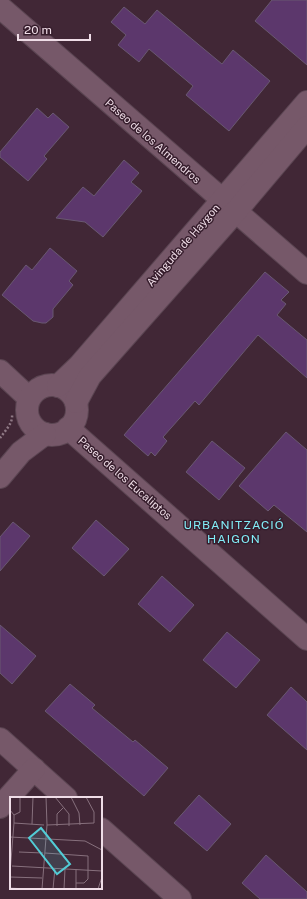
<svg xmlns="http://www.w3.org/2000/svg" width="307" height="899" font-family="'Public Sans',sans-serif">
  <rect width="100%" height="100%" fill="#412736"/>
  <g fill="#5c376c" stroke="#695871">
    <polygon points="272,0 307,0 307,65 255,21"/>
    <polygon points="124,7 145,24 157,10 222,64 233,50 270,81 229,131 186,95 193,86 149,49 139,62 118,45 126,35 111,22"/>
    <polygon points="37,108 48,118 53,113 69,127 44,156 47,159 28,181 0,157 0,152"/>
    <polygon points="124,160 139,173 131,182 142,191 103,237 85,222 56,218 83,187 94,196"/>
    <polygon points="50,248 77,271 69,281 73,285 53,309 53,317 46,323 42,323 33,321 2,295 26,265 32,270"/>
    <polygon points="265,272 289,292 281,300 286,304 277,315 307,340 307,378 258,335 199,405 195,401 163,437 167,441 155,456 151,452 148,456 124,435"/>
    <polygon points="286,432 307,450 307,532 274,505 268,511 239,486"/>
    <polygon points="212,441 245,468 219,500 186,472"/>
    <polygon points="96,520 129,549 104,576 72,548"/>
    <polygon points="13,522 30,536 0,571 0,537"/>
    <polygon points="162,576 194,605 170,632 138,604"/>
    <polygon points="0,625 36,656 12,684 0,673"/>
    <polygon points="227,632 260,660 236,688 203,660"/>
    <polygon points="70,684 95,705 92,708 133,742 135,740 168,768 144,796 45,711"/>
    <polygon points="291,687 307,702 307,750 267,715"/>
    <polygon points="199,795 231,824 207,851 174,823"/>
    <polygon points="266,855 307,892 307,899 260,899 242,883"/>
  </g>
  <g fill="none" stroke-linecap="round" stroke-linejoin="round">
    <defs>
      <g id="minor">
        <polyline points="0,371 29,398"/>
        <polyline points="68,428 307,639"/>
        <polyline points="0,739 66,798"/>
        <polyline points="0,807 34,769"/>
        <polyline points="101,829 180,899"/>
      </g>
      <g id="tertiary">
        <polyline points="0,7 307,273"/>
        <circle cx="52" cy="410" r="25"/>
        <polyline points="58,386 79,366 307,102"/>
        <polyline points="76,402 90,376 236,211 307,127"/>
        <polyline points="0,477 21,452 45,434"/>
      </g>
    </defs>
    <use href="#minor" stroke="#5b4552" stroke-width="24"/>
    <use href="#tertiary" stroke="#5b4552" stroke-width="24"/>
    <path stroke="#907a86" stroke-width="2.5" stroke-dasharray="2 2" stroke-linecap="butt" d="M0,438C5,431 13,423 12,415"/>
    <use href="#minor" stroke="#765869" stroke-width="22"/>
    <use href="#tertiary" stroke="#765869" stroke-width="22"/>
  </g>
  <g text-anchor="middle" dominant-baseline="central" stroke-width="3" stroke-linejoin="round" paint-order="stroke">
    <g font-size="11" fill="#efdde7" stroke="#361d2c">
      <text transform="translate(153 141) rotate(41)">Paseo de los Almendros</text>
      <text transform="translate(183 245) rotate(-49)">Avinguda de Haygon</text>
      <text transform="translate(125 478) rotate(41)">Paseo de los Eucaliptos</text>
    </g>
    <g font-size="12" letter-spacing="1" fill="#82edf7" stroke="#361d2c">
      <text x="234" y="525">URBANITZACIÓ<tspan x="234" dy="14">HAIGON</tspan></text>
    </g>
  </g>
  <g transform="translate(10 797)">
    <rect width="92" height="92" fill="#412736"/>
    <path fill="none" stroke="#87707d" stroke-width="1" d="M45,0L59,17V29M61,0L69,16L70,28M0,13L4,18V26L0,76M4,18L10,15V0M4,26L34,28M22,27L23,0M37,28L84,26V15L76,0M47,29V17L53,11M0,40L75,44L92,53M9,55L33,56M35,56L78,59V82L74,86H66M2,69L92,74M0,80L32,81M0,91L16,92M32,92L37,28L36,0M43,92L45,71M54,92L55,72M66,92V72M88,92L92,80"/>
    <path fill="#52ccd6" fill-opacity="0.15" stroke="#52ccd6" stroke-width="2" d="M31,31L60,67L47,77L19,41Z"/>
    <rect width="92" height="92" fill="none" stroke="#efdde7" stroke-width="2"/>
  </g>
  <path d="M18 34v6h72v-6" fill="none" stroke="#efdde7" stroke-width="2"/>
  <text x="24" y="34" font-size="12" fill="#efdde7" stroke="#361d2c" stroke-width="3" paint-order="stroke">20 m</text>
</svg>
